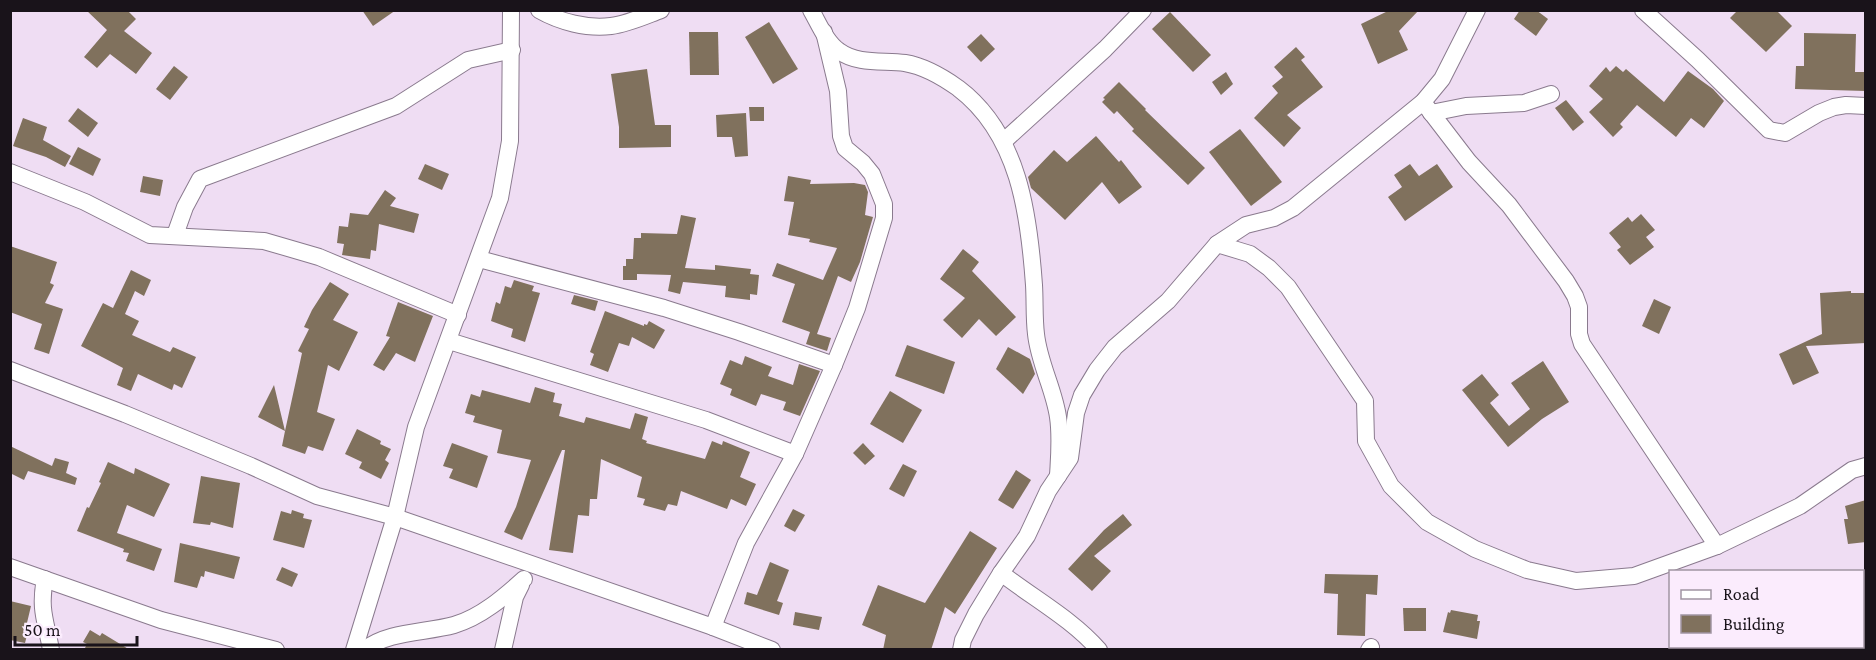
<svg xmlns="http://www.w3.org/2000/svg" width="1876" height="660" font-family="'Crimson Pro',serif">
  <rect width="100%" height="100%" fill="#efddf3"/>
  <g fill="#80715d">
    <polygon points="86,10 127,10 136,19 124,31 152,53 136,74 110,54 97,68 84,57 107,30"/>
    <polygon points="362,10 396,10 373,26"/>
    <polygon points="1390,10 1419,10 1399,31 1408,50 1378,64 1361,24"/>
    <polygon points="1520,10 1536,10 1548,19 1536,36 1514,19"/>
    <polygon points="1738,10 1776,10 1792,26 1766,52 1730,18"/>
    <polygon points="1170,12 1211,55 1193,72 1152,29"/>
    <polygon points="769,22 798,69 773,84 745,37"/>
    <polygon points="689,32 718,32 719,75 690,75"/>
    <polygon points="1804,33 1856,34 1855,72 1866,72 1866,91 1795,89 1796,66 1804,66"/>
    <polygon points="981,34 995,49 981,62 967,47"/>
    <polygon points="1296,47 1305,57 1301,60 1323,87 1287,115 1301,128 1284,147 1254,118 1278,93 1272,86 1283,77 1274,67"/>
    <polygon points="174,66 188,77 170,100 156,89"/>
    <polygon points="1616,66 1623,72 1626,69 1664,102 1688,71 1713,89 1724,101 1704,128 1691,118 1676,137 1637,105 1620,124 1623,127 1613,137 1589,112 1603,99 1589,86 1606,67 1610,72"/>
    <polygon points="647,69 655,125 671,125 671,147 619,148 619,127 611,74"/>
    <polygon points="1226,72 1233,84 1221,95 1212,82"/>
    <polygon points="1119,82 1146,109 1145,110 1205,168 1188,185 1132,131 1134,129 1117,111 1114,114 1102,102 1105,99 1103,98"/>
    <polygon points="1566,100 1584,122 1573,131 1555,108"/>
    <polygon points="749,107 764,107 764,121 750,121"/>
    <polygon points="78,108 98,123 88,137 68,121"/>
    <polygon points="746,113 748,156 735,157 732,137 717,137 716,115"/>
    <polygon points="23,118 47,127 43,140 71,156 65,167 46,157 13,146"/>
    <polygon points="1240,129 1282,182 1251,206 1209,152"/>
    <polygon points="1096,136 1119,162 1121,160 1142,187 1119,204 1102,182 1065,220 1031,188 1028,177 1054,150 1067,162"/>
    <polygon points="78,147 101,159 93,176 69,164"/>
    <polygon points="425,164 449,174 442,190 418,179"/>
    <polygon points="1410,164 1419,176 1437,164 1453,187 1405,221 1388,197 1402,187 1394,175"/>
    <polygon points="143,176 163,180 160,196 140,192"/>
    <polygon points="788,176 811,180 810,184 854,183 865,185 868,192 865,215 873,217 860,262 851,282 838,276 817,334 831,338 827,351 806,344 810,332 782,322 795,284 772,276 777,263 823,280 837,248 809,242 810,239 788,235 794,202 784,201"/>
    <polygon points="385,190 396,198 390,206 419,214 414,233 379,224 376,251 371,250 370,259 342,255 344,244 337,243 339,226 348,227 350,213 368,215"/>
    <polygon points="1641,214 1655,230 1646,237 1654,247 1630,265 1617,250 1621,247 1609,233 1628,217 1632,222"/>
    <polygon points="681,215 696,218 685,268 715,270 715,265 751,269 750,274 759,275 757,295 750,294 750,300 725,297 726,286 683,282 680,294 668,291 671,275 637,274 637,280 623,280 623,266 626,266 626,259 633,259 634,238 641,238 641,233 677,234"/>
    <polygon points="10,246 57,262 50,283 54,285 45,303 63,309 49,354 34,349 42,324 10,312"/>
    <polygon points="963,249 979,262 972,271 1016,317 996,336 979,319 962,338 943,320 965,298 940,279"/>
    <polygon points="131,270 151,280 144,296 135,291 125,314 139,321 132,335 170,352 173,347 196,357 182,388 174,384 172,390 138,374 131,391 117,385 123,368 81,346 103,303 113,308"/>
    <polygon points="514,280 534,286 532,291 540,293 525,342 511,337 513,329 491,321 496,302 500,304 505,286 511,288"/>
    <polygon points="330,282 349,294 333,320 358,332 339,371 328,365 317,412 335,419 323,451 308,446 305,454 282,446 285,431 258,417 274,385 285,431 302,353 298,351 309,329 304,327 312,310"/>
    <polygon points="1851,291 1851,293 1866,293 1866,343 1806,346 1819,373 1793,385 1779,354 1822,334 1820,293"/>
    <polygon points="574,295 598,301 595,311 571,304"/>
    <polygon points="1654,299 1671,307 1659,334 1642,326"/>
    <polygon points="398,302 433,316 415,362 396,353 384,371 373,365 390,337 386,336"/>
    <polygon points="605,311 644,326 644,324 647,325 649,321 665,330 654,349 632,337 629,346 619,343 608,372 590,365 594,354 590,352"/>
    <polygon points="907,345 955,362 944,394 895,376"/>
    <polygon points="1008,347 1030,359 1035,374 1023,394 996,369"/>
    <polygon points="745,356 772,367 768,376 793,385 799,364 820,371 800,416 783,410 786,402 761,394 756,406 730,395 732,389 720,384 730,360 742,365"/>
    <polygon points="1543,361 1569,402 1542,419 1508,447 1462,390 1482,374 1499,395 1490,403 1509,426 1530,409 1511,383"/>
    <polygon points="535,387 555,393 553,402 562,404 559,416 584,423 586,417 630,429 635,413 648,417 642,439 647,441 646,443 705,459 712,441 722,445 723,441 750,452 740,477 756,484 746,506 731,499 727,509 681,491 677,506 668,504 665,511 643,505 645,499 637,497 642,477 601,459 597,499 590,499 589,516 578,515 573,553 549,550 565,450 562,450 522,540 504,532 516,507 531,460 497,453 502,430 473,422 475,416 465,413 471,394 480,397 482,390 530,403"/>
    <polygon points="890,391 922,410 903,443 870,424"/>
    <polygon points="357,429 381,441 380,444 391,449 385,460 389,463 381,479 359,468 362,462 345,454"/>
    <polygon points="452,443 488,456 477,488 449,478 453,469 443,466"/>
    <polygon points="863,443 875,456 865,465 853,453"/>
    <polygon points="10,446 52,466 55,458 69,462 66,473 77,478 75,485 28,471 24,480 10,473"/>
    <polygon points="108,462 134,474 135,468 170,484 154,517 127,505 117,533 162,549 154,571 126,561 129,553 123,552 124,549 77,531 87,507 89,508 101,483 99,482"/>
    <polygon points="903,464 917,471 904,497 889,489"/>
    <polygon points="1016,470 1031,480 1013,509 998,500"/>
    <polygon points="201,476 240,483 233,528 211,522 210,525 193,523"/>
    <polygon points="1866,500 1866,542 1848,544 1844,519 1848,519 1845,506"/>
    <polygon points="793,509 805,515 795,532 784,526"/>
    <polygon points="292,510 304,514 303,518 312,520 304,548 273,540 281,511 291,514"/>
    <polygon points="1123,514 1132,525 1094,556 1111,571 1092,591 1068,569 1104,530"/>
    <polygon points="970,531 997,548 955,614 945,607 931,650 883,650 886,635 862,625 878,585 925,603"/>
    <polygon points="180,543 240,557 234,579 205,571 204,577 201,576 197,588 174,582"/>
    <polygon points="770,562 789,570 777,601 783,603 779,615 744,604 747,592 757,595"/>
    <polygon points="282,567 298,574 292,587 276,580"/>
    <polygon points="1325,574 1378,575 1377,595 1366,594 1365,636 1337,635 1338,594 1324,593"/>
    <polygon points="10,601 31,606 26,627 29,627 25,643 10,640"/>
    <polygon points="1403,608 1426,608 1426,631 1404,631"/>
    <polygon points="1451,610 1478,615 1477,621 1480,621 1477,639 1443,632 1448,612 1450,613"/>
    <polygon points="795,612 822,617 819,630 793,625"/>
    <polygon points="90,630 100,636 102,633 130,650 84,650 87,644 83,642"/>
  </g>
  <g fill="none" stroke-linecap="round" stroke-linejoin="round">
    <defs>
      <g id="street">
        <path d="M539,10C560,22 587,29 611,26C628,24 645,16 661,10"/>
        <path d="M811,10C819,24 826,42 839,51C858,65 884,60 905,63C923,66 944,78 958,88C1019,134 1029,214 1034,285C1035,301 1034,318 1036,334C1039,363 1054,389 1058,417C1061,437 1059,457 1058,476"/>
        <polyline points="1643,10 1698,60 1769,130 1785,133 1819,113 1834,107 1846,105 1866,106"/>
        <polyline points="1423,102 1469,162 1509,205 1566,281 1575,296 1579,307 1579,334 1582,344 1717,546"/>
        <polyline points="1431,113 1466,106 1524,103 1551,94"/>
        <polyline points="1004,141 1105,49 1143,10"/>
        <polyline points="10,172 85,202 150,235 264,241 319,257 458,315"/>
        <polyline points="175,235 185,207 200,179 396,106 468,60 512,50"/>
        <polyline points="1217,244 1250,254 1269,268 1288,287 1365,401 1366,441 1391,486 1427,522 1475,549 1527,570 1576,581 1634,576 1717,546 1767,522 1800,506 1852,470 1866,466"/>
        <polyline points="479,259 664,308 739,332 834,365"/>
        <polyline points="449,341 706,420 795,454"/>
        <polyline points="10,370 125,414 251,466 317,496 395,517 713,627 772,650"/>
        <polyline points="10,567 161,620 276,650"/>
        <path d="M1001,573C1033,598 1072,619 1099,650"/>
        <path d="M45,579C39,610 46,621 51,650"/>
        <polyline points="713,627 746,543 795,454 834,365 857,308 884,218 884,204 872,174 863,163 845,148 841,136 838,91 824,32"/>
        <polyline points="354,650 395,517 416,427 500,198 510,141 511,10"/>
        <path d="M364,650C388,631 425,633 454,625C481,617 504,597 524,579"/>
        <polyline points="503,650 515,597 521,585"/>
        <polyline points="961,650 963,640 976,614 1001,573 1027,536 1048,491 1070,458 1076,413 1082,395 1097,370 1115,347 1168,301 1217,244 1246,225 1274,218 1293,208 1423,102 1442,79 1477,10"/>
        <polyline points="1369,650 1371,647"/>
      </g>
    </defs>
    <use href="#street" stroke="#8a7a8e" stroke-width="18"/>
    <use href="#street" stroke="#fff" stroke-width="16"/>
  </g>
  <rect width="1876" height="660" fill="none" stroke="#19131a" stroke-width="24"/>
  <rect x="1669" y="570" width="195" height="78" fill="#fbecfd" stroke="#a195a2" stroke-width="1.5"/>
  <rect x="1681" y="590" width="30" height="9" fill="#ffffff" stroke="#a195a2" stroke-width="1.5"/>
  <text x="1723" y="600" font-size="18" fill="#19131a">Road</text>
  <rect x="1681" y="615" width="30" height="18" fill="#80715d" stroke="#a195a2" stroke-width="1.5"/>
  <text x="1723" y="630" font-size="18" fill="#19131a">Building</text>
  <path d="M15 636v9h122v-9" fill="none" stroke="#19131a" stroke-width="3"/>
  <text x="24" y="636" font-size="18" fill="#19131a" stroke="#fbecfd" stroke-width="4.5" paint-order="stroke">50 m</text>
</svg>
